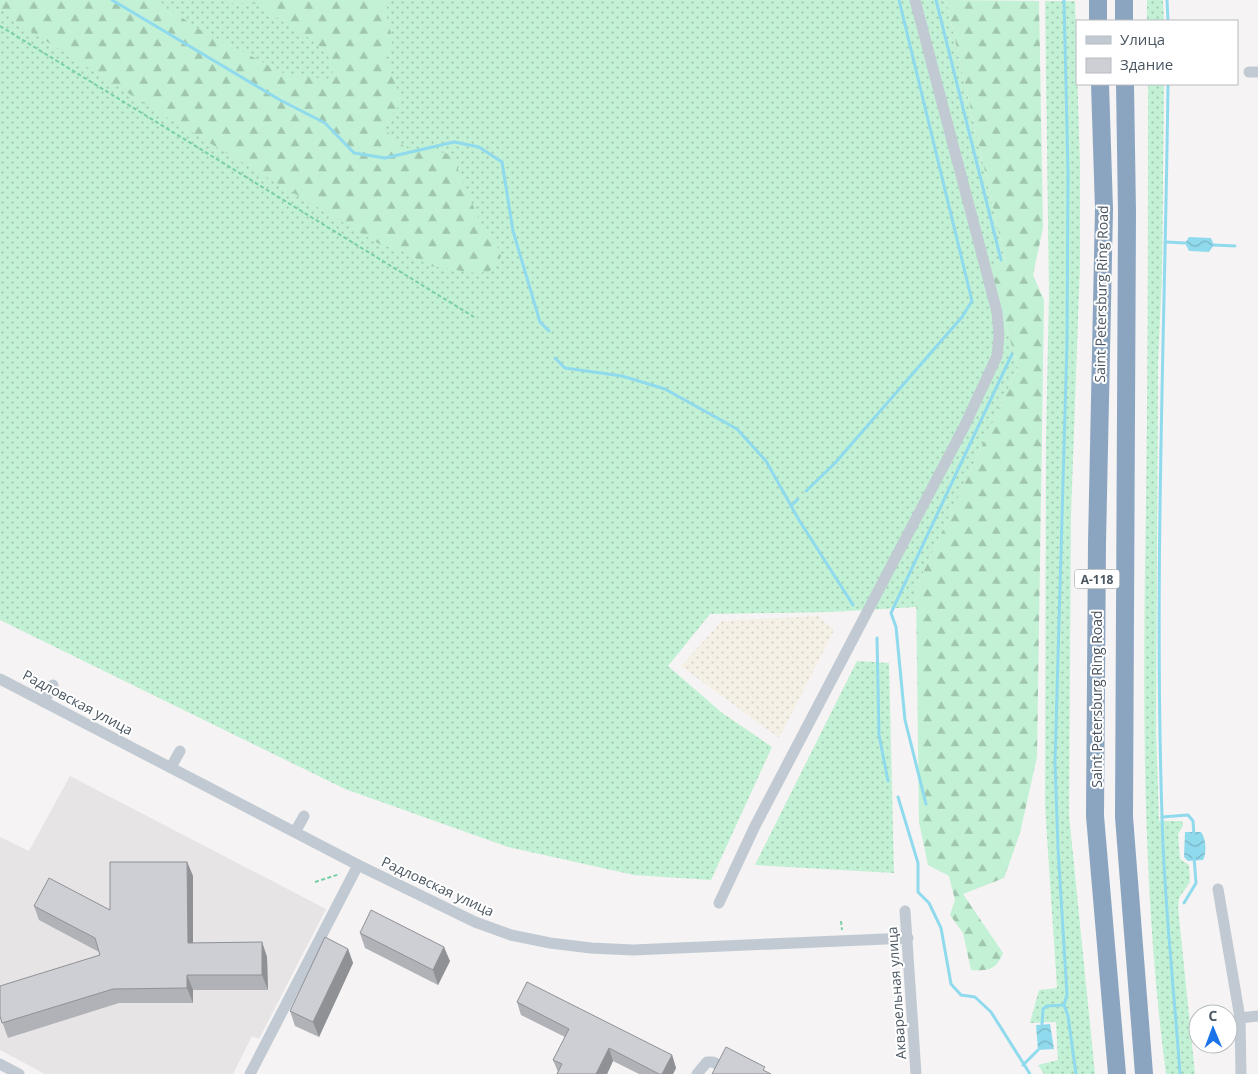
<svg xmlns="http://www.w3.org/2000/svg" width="1258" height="1074" font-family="'Open Sans',sans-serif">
  <defs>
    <pattern id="grass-dots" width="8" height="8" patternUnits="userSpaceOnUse" patternTransform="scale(1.25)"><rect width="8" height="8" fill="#c3f1d5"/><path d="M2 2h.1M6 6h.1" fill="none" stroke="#a0c6b0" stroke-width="1.8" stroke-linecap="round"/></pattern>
    <pattern id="forest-firs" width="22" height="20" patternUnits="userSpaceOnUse" patternTransform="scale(1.25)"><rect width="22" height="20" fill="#c3f1d5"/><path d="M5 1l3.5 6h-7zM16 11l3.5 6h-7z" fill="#a0c6b0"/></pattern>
    <pattern id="sand-dots" width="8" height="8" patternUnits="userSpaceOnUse" patternTransform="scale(1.25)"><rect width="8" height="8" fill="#f5f0e5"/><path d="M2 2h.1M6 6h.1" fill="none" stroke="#d4d0c7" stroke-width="1.8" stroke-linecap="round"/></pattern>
    <pattern id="water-waves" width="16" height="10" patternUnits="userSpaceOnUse" patternTransform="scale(1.25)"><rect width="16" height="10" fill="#90daee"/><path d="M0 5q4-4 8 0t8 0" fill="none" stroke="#78b4c4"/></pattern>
  </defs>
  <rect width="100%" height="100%" fill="#f5f3f3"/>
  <polygon fill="#e6e4e5" points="70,776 326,909 259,1039 252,1036 233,1074 45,1074 0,1050 0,837 29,851"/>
  <g fill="url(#grass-dots)">
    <polygon points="0,0 946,0 1005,260 990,270 1018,368 916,588 916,607 831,612 710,614 668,666 721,712 772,747 711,880 634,875 508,847 345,789 0,620"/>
    <polygon points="1147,0 1163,0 1164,21 1147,21"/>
    <polygon points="1045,1 1075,1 1080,165 1080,264 1071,514 1069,815 1095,1074 1044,1074 1038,1065 1058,1060 1056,1022 1030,1023 1039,990 1057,988 1045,806 1046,439 1049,295"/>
    <path d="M1148,84H1164L1162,274L1158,363L1156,732L1159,821H1182L1183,826L1178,834L1180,859L1189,865L1190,882L1179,898L1178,907L1195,1074H1166C1141,884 1143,693 1146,502C1148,363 1148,223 1148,84Z"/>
    <polygon points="857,661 889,663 894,873 755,865"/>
  </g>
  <g fill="url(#forest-firs)">
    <path d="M1,0H160L163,5L199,29L287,75L328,79L334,70C327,43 300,34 280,20C273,15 268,9 262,4L228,3L223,0H387V20L393,40L386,59L402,102L382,127L406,148L446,153L454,160L479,220L497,246L501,256L497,266L488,272L475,273L430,266L403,251L381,245L161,114L10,18L0,6Z"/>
    <path d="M946,0L1039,1L1043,228L1033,275L1044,300L1037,757L1020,833L1004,878L963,894L1003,953C996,970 989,971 971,970L963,933L950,915L955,900L949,876L928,865L919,822L916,588L1018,368L990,269L1005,260Z"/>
  </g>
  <polygon fill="url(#sand-dots)" points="818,616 834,630 779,738 681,666 722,621"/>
  <g fill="url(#water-waves)">
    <polygon points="1189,237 1211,238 1214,245 1209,252 1189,251 1185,243"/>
    <path d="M1185,832H1201C1206,838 1207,853 1203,860L1188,861L1184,857Z"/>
    <polygon points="1050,1024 1054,1049 1038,1050 1036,1025"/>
  </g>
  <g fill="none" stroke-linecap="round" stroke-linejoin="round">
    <g stroke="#90daee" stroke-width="3">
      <polyline points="112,0 280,100 325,123 354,153 385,158 454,142 479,147 502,162 513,231 540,322 549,331"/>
      <polyline points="936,0 1001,260"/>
      <polyline points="1064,0 1068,173 1067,342 1055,763 1058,848 1067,995 1064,1005 1068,1016 1076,1074"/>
      <polyline points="1167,0 1168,21"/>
      <path d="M1168,84C1165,328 1154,572 1162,816C1164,902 1174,988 1180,1074"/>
      <polyline points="1166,242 1185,243"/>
      <polyline points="1214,245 1235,246"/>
      <polyline points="555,358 565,368 622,376 665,389 737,429 766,461 799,520 853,605"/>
      <polyline points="806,491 835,463 962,317 972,301 899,0"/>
      <polyline points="791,506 798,499"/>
      <polyline points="877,638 879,735 888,781"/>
      <polyline points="898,797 918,863 918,892 929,903 941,928 951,984 961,995 975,997 991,1012 1030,1074"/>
      <polyline points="926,804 905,720 896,627 891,613 1012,354"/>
      <polyline points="1162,817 1188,815 1193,821 1194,836"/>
      <polyline points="1184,903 1196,883 1194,857"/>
      <polyline points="1042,1024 1043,1009 1047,1006 1064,1005"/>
      <polyline points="1023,1065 1038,1050"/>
    </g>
    <g stroke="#7ad0a6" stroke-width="2" stroke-dasharray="4 2.5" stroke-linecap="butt">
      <polyline points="0,26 474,317"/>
      <polyline points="315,882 340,874"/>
      <polyline points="841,921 842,930"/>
    </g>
    <g stroke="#c1cad2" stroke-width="11">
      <polyline points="1249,72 1258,72"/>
      <polyline points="0,679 358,865 475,922 511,935 550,943 591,948 633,950 908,938"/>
      <polyline points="44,702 53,685"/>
      <polyline points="171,767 180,751"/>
      <polyline points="295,832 304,816"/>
      <polyline points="1218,889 1240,1018"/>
      <polyline points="719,903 755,826 964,427 997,356 999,335 997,312 915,0"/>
      <polyline points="905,911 916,1074"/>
      <polyline points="0,1064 19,1074"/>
      <polyline points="250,1074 358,865"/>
      <polyline points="697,1074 707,1062 713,1062 736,1074"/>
      <polyline points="1241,1074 1240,1018 1258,1016"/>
    </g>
    <g stroke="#8ba5c1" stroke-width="18">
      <polyline points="1098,0 1098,21"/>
      <polyline points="1124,0 1124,21"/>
      <polyline points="1100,84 1104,209 1097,543 1095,816 1117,1074"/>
      <polyline points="1125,84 1127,213 1124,817 1144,1074"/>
    </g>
  </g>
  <g fill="#b0b2b7">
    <polygon points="187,862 193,876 193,943 262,942 267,957 268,990 193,990 193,1003 119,1003 8,1038 0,1016 100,955 99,952 39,920 34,906 110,910"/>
    <polygon points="360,933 450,961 438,985 365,948"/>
    <polygon points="348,949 353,963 319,1037 295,1026 290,1011"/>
    <polygon points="517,1002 672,1055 676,1068 673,1074 639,1074 613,1061 607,1074 557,1074 558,1072 553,1060 565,1037 521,1015"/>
  </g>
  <g fill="#909195">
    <polygon points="187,862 193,876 193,957 188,943"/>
    <polygon points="262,942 267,957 268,990 262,975"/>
    <polygon points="444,947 450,961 438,985 433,970"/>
    <polygon points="348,949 353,963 319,1037 313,1022"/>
    <polygon points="187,975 193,990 193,1003 187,988"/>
    <polygon points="609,1048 613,1061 607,1074 596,1074"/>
    <polygon points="672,1055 676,1068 673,1074 662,1074"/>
  </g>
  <g fill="#cdcfd5" stroke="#909195">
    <polygon points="110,862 187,862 188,943 262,942 262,975 187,975 187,988 113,989 2,1023 0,1016 0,986 100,955 95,938 34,906 49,878 110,910"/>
    <polygon points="371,910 444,947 433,970 360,933"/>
    <polygon points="325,937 348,949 313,1022 290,1011"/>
    <polygon points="527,982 672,1055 662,1074 659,1074 609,1048 596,1074 557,1074 562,1064 553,1060 569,1029 517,1002"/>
    <polygon points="726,1047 765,1067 763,1070 771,1074 712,1074"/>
  </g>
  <g text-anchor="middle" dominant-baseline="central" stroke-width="4" stroke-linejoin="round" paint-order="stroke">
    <rect fill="#fff" stroke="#808990" stroke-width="1" x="1074.5" y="569.5" width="45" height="19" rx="4"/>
    <g font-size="12" font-weight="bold" fill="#4a5661">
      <text x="1097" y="579">А-118</text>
    </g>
    <g font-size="14" fill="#4a5661" stroke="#fff">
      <text transform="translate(1101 294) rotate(-89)">Saint Petersburg Ring Road</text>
      <text transform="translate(1096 699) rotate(-90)">Saint Petersburg Ring Road</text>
      <text transform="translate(78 702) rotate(28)">Радловская улица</text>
      <text transform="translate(438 886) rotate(25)">Радловская улица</text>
      <text transform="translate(896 993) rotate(-94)">Акварельная улица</text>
    </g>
  </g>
  <rect x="1076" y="20" width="162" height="65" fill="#ffffff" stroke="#b7bbc0"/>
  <rect x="1086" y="36" width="25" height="8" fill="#c1cad2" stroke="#b7bbc0"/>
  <text x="1120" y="45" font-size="15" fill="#4a5661">Улица</text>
  <rect x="1086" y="58" width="25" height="15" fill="#cdcfd5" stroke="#b7bbc0"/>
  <text x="1120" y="70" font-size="15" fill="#4a5661">Здание</text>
  <g transform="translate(1213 1029) rotate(359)"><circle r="24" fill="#ffffff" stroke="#b7bbc0"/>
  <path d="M0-4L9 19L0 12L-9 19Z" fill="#1a73e8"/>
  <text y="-8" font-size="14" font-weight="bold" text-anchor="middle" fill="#4a5661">С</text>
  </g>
</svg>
